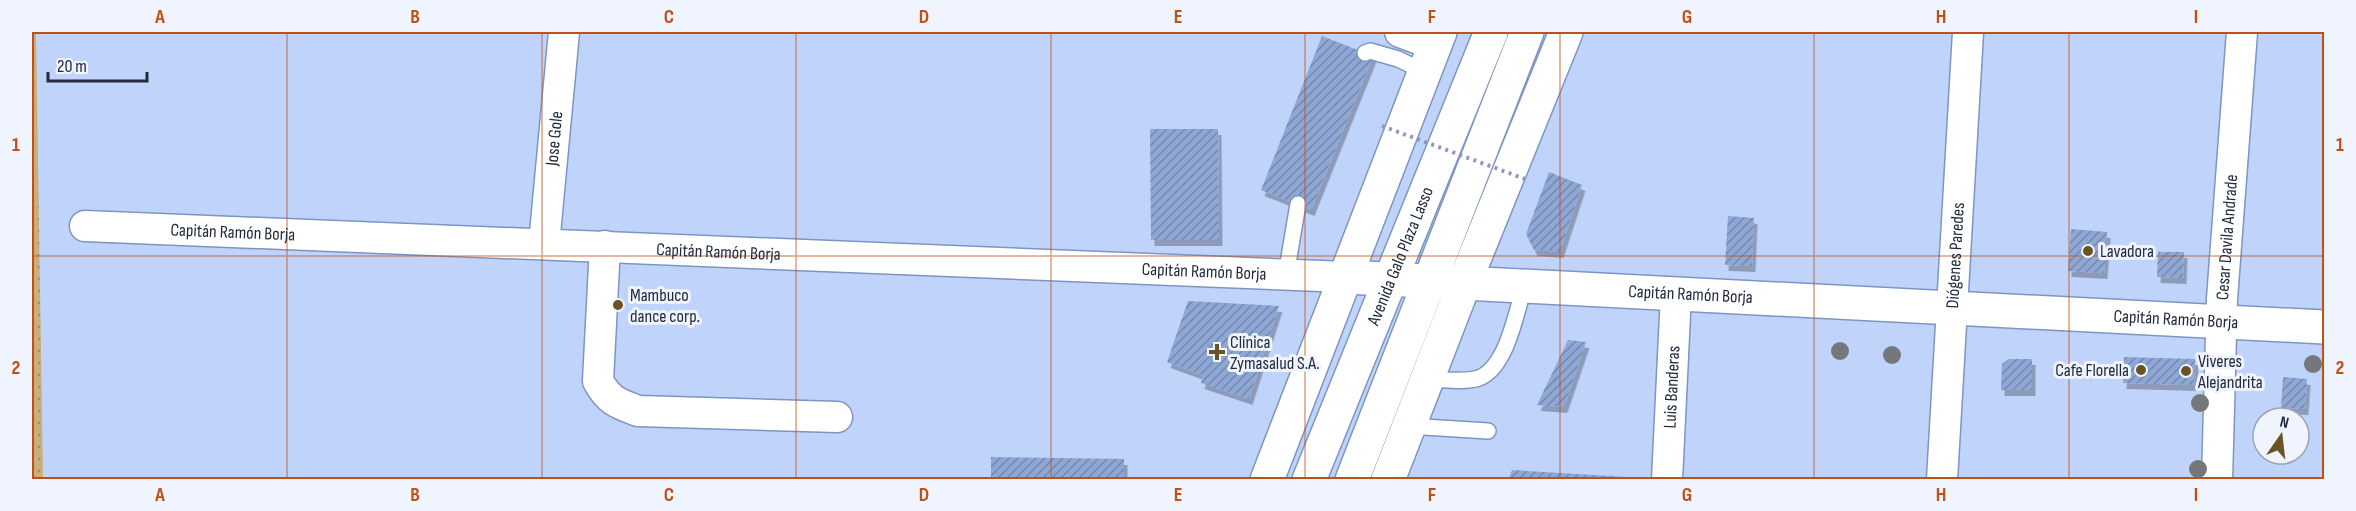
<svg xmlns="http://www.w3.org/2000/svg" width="2356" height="511" font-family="'Sofia Sans Condensed',sans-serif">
  <defs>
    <pattern id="park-dots" width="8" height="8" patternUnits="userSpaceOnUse" patternTransform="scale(1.5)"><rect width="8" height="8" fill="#cbaf79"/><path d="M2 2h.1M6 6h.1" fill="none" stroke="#a48f65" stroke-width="1.8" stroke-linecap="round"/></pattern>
    <pattern id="building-hatch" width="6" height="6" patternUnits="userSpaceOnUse" patternTransform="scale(1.5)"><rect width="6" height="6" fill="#8fa7d5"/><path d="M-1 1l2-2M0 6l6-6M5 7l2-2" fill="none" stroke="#7488ae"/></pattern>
    <filter id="shadow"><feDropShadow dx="3.5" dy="6" stdDeviation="0" flood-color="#0004"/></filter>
  </defs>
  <rect width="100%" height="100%" fill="#c0d4fb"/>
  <polygon fill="url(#park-dots)" points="32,32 36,32 43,480 32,479"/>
  <g fill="url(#building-hatch)" filter="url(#shadow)">
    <polygon points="1322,36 1373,56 1311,210 1261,190"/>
    <polygon points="1150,129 1218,129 1219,240 1151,240"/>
    <polygon points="1549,172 1582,185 1560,252 1534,250 1526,234"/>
    <polygon points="1728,216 1754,218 1752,266 1725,265"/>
    <polygon points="2071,229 2107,232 2104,273 2068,271"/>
    <polygon points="2158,252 2184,252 2183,278 2157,277"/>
    <polygon points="1188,301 1279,306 1249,399 1201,383 1203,375 1167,362"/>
    <polygon points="1568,340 1586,342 1564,407 1537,405"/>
    <polygon points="2124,357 2195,359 2194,385 2123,383"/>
    <polygon points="2009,359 2032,359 2032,390 2001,390 2002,364"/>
    <polygon points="2283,377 2307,379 2305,409 2281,408"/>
    <polygon points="991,457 1124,459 1124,480 991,480"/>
    <polygon points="1512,470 1643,478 1643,480 1508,480"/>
  </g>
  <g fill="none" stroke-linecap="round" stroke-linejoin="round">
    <defs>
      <g id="service">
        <polyline points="1365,53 1370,51 1398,59 1425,72"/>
        <polyline points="1286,275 1298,204"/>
        <path d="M1427,379C1443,379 1463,383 1479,378C1507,367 1516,313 1524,287"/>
        <polyline points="1408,426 1488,431"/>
      </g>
      <g id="minor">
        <polyline points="1400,32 1435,45"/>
        <path id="s1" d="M85,226L1346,277"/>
        <path id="s2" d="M544,244L564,32"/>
        <path d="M605,246L598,381C609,401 617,403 638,411L837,417"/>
        <path id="s3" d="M1667,480L1676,294"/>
        <path id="s4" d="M1942,480L1968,32"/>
        <path id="s5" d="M2217,480L2222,299L2242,32"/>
      </g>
      <g id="tertiary">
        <path id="s6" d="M1346,277C1672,293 1998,309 2324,327"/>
      </g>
      <g id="secondary">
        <polyline points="1267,480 1440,32"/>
        <polyline points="1388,480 1464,284 1566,32"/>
      </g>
      <g id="primary">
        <path id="s7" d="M1309,480L1491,32"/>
        <polyline points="1352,480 1527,32"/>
      </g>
    </defs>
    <use href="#service" stroke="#7d95c2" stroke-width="18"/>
    <use href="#minor" stroke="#7d95c2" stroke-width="33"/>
    <use href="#tertiary" stroke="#7d95c2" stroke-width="36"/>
    <use href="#secondary" stroke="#7d95c2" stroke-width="36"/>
    <use href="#primary" stroke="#7d95c2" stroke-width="36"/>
    <use href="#service" stroke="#fff" stroke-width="15"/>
    <use href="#minor" stroke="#fff" stroke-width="30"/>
    <use href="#tertiary" stroke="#fff" stroke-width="33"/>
    <use href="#secondary" stroke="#fff" stroke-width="33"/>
    <use href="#primary" stroke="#fff" stroke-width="33"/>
    <polyline stroke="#8b9bbb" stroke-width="4" stroke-dasharray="3 4.5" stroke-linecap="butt" points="1382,126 1525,179"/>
  </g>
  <g fill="#75777a">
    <circle cx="1840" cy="351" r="9"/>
    <circle cx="1892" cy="355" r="9"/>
    <circle cx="2313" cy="364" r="9"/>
    <circle cx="2200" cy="403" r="9"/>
    <circle cx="2198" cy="469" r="9"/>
  </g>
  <path fill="none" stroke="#c05016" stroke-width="1.5" stroke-opacity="0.55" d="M287,32V480M542,32V480M796,32V480M1051,32V480M1305,32V480M1560,32V480M1814,32V480M2069,32V480M32,256H2324"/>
  <g fill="#6b5424" stroke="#eff4fe" stroke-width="2">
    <circle cx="2088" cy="251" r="6"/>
    <circle cx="618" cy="305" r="6"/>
    <path d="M1214 343h6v6h6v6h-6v6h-6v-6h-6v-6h6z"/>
    <circle cx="2141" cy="370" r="6"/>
    <circle cx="2186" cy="371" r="6"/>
  </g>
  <g text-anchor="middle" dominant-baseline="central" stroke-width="6" stroke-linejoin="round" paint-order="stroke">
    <g font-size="18" fill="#222b3e" stroke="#eff4fe">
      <text stroke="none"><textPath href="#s2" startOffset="106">Jose Gole</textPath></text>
      <text stroke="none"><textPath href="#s1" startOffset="148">Capitán Ramón Borja</textPath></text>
      <text stroke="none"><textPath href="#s5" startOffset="243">Cesar Davila Andrade</textPath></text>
      <text stroke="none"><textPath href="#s1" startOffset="634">Capitán Ramón Borja</textPath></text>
      <text stroke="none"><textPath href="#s4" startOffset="225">Diógenes Paredes</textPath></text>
      <text stroke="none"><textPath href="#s7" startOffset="242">Avenida Galo Plaza Lasso</textPath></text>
      <text stroke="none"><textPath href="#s1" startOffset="1120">Capitán Ramón Borja</textPath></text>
      <text stroke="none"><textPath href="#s6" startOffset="345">Capitán Ramón Borja</textPath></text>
      <text stroke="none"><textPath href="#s6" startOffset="831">Capitán Ramón Borja</textPath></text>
      <text stroke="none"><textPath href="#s3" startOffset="93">Luis Banderas</textPath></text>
    </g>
    <g font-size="18" fill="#222b3e" stroke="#eff4fe" text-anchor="start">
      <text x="2100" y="251">Lavadora</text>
      <text x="630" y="295">Mambuco<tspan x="630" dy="21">dance corp.</tspan></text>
      <text x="1230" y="342">Clínica<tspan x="1230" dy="21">Zymasalud S.A.</tspan></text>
      <text x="2198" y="361">Viveres<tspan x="2198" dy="21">Alejandrita</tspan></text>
      <text x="2129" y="370" text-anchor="end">Cafe Florella</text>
    </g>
  </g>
  <rect width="2356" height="511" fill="none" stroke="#eff4fe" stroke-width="66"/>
  <g transform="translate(2281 436) rotate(14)"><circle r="28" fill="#eff4fe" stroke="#9da4b1" stroke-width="1.5"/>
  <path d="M0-4.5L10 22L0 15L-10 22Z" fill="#6b5424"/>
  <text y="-9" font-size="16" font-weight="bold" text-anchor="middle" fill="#222b3e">N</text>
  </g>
  <path d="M48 72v9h99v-9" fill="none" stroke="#222b3e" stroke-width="3"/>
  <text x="57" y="72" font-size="18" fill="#222b3e" stroke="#eff4fe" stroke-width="4.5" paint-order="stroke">20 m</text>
  <rect x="33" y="33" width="2290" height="445" fill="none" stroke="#c05016" stroke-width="2"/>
  <g font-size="20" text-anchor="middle" font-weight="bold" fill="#c05016">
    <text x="160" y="23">A</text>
    <text x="415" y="23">B</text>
    <text x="669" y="23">C</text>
    <text x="924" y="23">D</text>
    <text x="1178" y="23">E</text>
    <text x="1432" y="23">F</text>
    <text x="1687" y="23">G</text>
    <text x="1941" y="23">H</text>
    <text x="2196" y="23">I</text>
    <text x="16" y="151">1</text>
    <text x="2340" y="151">1</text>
    <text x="16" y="374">2</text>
    <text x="2340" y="374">2</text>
    <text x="160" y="501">A</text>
    <text x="415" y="501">B</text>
    <text x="669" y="501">C</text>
    <text x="924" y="501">D</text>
    <text x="1178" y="501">E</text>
    <text x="1432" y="501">F</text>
    <text x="1687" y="501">G</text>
    <text x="1941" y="501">H</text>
    <text x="2196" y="501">I</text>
  </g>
</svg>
